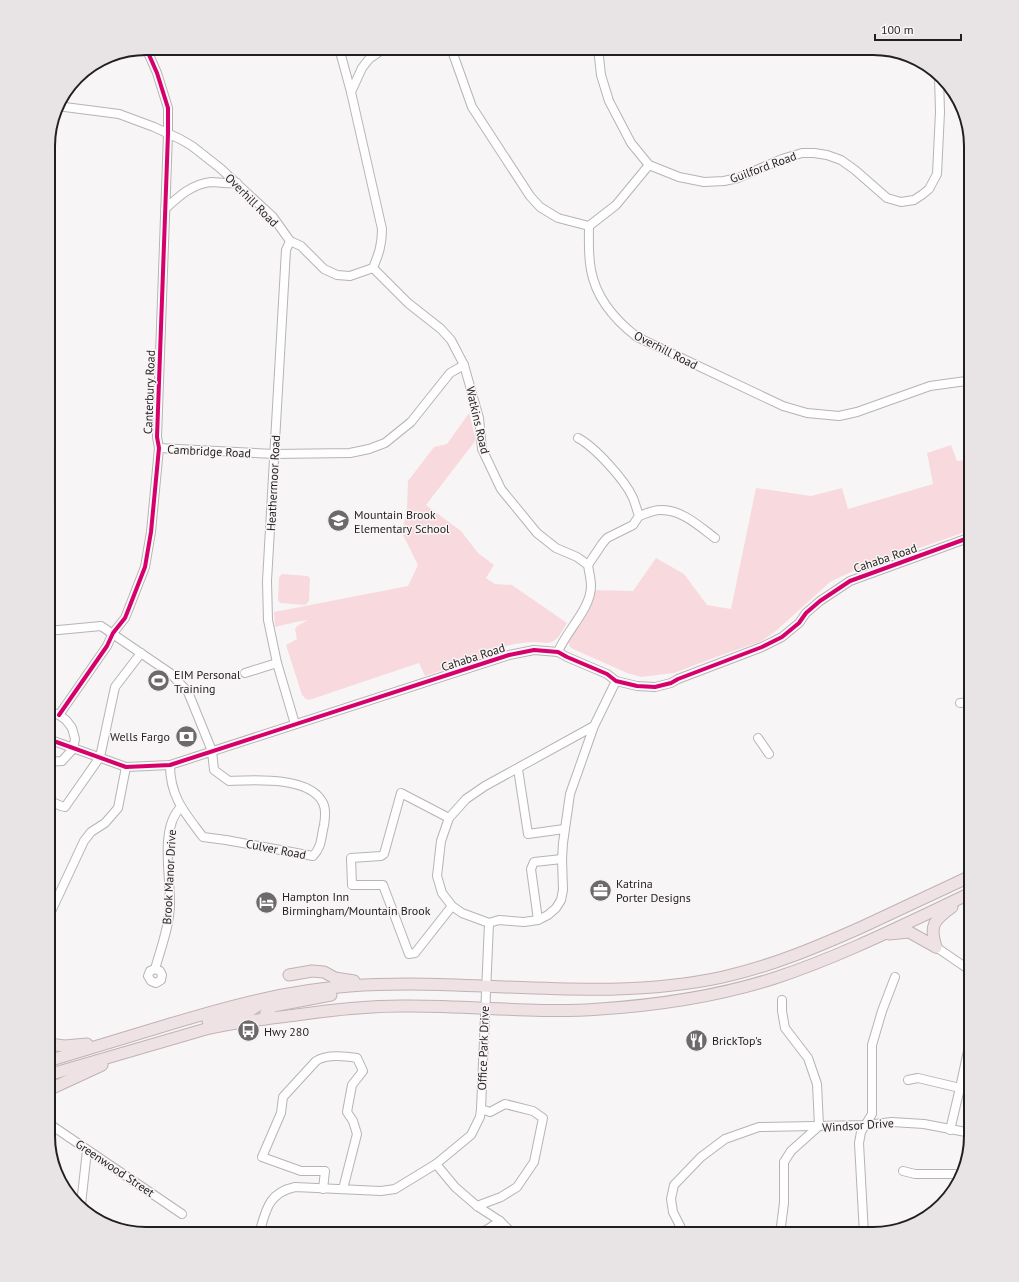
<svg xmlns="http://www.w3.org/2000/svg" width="1019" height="1282" font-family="'PT Sans',sans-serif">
  <rect width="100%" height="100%" fill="#f8f5f6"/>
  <g fill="#f8dade">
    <path d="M469,413L476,440L426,505L461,531L478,553L494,565L486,578L495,584L512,585L567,623C563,629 559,639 552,642C547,644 541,642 536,642C519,642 499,646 486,656L425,676L419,663L309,700L306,699L302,695L286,645L297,639L295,629L297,626L308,620L296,622L275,627L274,612L408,586L418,565L402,533L407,508L408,481L434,447L447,444Z"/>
    <path d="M951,445L957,461L971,459V530L851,572L830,582L777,630L762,641L719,656L674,673L641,677L627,673L571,648L567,641C578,625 591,609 594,590L633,591L656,558L684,574L707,605L731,609L756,488L811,496L842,488L848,509L933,484L927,453Z"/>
    <polygon points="282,574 308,576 310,578 309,601 305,605 280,603 278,600 279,577"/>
  </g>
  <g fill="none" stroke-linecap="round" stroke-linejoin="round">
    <defs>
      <g id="minor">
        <polyline points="339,48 351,92"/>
        <polyline points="451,48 472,107 530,196 540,207 558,218 589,226"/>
        <polyline points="598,48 601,75 609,101 631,143 649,165 679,177 704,182 724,181 738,178 782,159 802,153 814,153 827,155 841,160 855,170 887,198 901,202 914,200 923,194 929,189 937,174 940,112 939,77"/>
        <path d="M57,106L119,114L154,127L180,139L192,146L220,168L273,217L290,241L301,246L324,269L337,275L350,276L373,268C379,253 382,245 382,229L351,92L362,68L369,59L385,48"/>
        <path d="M165,209C179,196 192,184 211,182C220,182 228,184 237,183"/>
        <path d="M589,226C589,241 588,255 591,270C596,298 615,320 637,337L783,406L807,413L839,416L857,412L930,386L966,381L971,382"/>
        <polyline points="589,226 616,205 649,165"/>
        <polyline points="290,241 286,250 267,581 268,620 277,663 295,724"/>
        <path d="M373,268L408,303L441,329L451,340L464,365L479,418L482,449L501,489L537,533L556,548L577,557L588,565C589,572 591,579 591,586C591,609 566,631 558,652"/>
        <path d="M578,438C595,447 625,480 633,498C635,503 637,510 639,516L633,525L607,538L602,544L588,565"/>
        <polyline points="159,448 274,454 350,453 369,449 385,443 411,422 450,373 464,365"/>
        <path d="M639,516C645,514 653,510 660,510C681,509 699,526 715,538"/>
        <path d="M48,631L101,626L170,673L188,692L212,751L214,770L229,781C254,780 310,776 323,803C326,809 325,819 324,825C321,837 322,847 313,856L226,840L203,837C185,813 170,797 170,765"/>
        <polyline points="245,673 277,663"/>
        <polyline points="960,703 971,702"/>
        <polyline points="59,715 107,646 113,633 125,618 129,608 145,567 151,532 159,448 157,437 168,134 168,108 157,73 146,48"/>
        <polyline points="594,726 485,786 466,799 449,818 441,841 437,876 442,893 452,906 462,913 489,923 499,920 524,922 538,920 548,915 556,908 561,900 563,890 562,859 563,843 570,794 594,726 616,681"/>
        <polyline points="758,738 769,754"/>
        <polyline points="48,739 126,767 170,765 509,655 534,650 558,652 567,657 607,674 616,681 637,686 655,687 671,683 678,679 762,647 782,637 799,623 806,613 820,601 850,581 971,537"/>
        <polyline points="48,762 62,761 73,749 75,739 72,728 66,720 59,715 48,711"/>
        <polyline points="518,769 528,834 564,829"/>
        <polyline points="48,800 61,806 65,807 100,757 115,687 141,653"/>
        <polyline points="449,818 401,793 384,854 381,856 351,858 352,885 383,885 409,954 415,953 452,906"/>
        <polyline points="48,918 84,841 91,832 105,823 118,808 126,767"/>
        <polyline points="538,920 531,869 534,862 562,859"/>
        <polyline points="936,947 971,971"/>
        <path d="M155,969L160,971L162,975L161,980L156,983L151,981L148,976L150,971L155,969C161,948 169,927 170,906C171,878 159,828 181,807"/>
        <polyline points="782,1000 782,1011 785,1028 808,1058 817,1084 819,1126"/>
        <polyline points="971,1015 968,1013 971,1008"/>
        <polyline points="908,1080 918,1078 960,1088"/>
        <polyline points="48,1123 182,1214"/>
        <polyline points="950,1130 960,1088 971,1037"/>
        <polyline points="436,1164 455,1187 477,1206 500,1221 509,1230 511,1234"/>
        <polyline points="903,1171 915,1174 961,1174"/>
        <path d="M323,1189L325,1171H301L262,1157L281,1113L283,1097L316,1061C326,1054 345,1056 357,1058L363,1071L352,1085L347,1112L353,1121L357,1134L343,1189"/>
        <polyline points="81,1205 87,1150"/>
        <polyline points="477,1206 501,1197 517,1187 534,1162 543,1118 533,1111 505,1104 490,1112 481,1109"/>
        <path d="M259,1234C266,1210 268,1193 295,1187L381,1191L395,1189L436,1164L471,1135L480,1117L481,1109L489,923"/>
        <polyline points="476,1234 488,1229 500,1221"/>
        <polyline points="684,1234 673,1212 671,1199 674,1185 701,1157 725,1139 759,1127 866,1125 892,1122 924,1124 971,1133"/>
        <polyline points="780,1234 784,1203 784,1162 791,1151 819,1126"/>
        <polyline points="864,1234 859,1143 861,1132 872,1114 872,1045 882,1011 895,977"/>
      </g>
      <g id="highway">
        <polyline points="889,934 909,932 936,947"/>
        <path d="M936,947C929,925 934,920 952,907"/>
        <polyline points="289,975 312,971 324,972 335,978 354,981"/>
        <polyline points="265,1019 266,1012 273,1006 331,995"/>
        <polyline points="208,1021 251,1010 263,1002"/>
        <polyline points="48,1044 65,1046 87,1044"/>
        <path d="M48,1061C88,1049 128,1037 167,1025C227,1007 287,990 350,986C474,977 600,1004 723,977C772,966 817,947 862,927C899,910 935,893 971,876"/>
        <path d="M48,1075L206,1029C235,1022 265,1019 296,1015C331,1010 366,1006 402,1006C468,1005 534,1014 600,1009C659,1005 719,996 775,978C842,956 907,923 971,893"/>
        <polyline points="48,1090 102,1065"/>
      </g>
    </defs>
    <use href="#minor" stroke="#b6b4b5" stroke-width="10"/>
    <use href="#highway" stroke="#c0b2b5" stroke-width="13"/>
    <use href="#minor" stroke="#fefefe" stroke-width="8"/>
    <use href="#highway" stroke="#eee2e4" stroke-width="11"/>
    <defs>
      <g id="cycleway">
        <polyline points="59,715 107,646 113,633 125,618 129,608 145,567 151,532 159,448 157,437 168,134 168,108 157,73 146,48"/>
        <polyline points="48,739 126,767 170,765 509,655 534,650 558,652 567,657 607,674 616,681 637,686 655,687 671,683 678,679 762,647 782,637 799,623 806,613 820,601 850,581 971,537"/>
      </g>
    </defs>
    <use href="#cycleway" stroke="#f9f4f5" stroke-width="6"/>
    <use href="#cycleway" stroke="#d6006c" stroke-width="4"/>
  </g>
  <defs>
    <symbol id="school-disc" viewBox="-11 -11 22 22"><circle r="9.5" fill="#6c6a6a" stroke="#f9f4f5"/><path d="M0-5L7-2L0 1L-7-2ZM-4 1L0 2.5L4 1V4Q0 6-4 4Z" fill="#fff"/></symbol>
    <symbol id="stadium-disc" viewBox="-11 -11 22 22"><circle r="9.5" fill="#6c6a6a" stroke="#f9f4f5"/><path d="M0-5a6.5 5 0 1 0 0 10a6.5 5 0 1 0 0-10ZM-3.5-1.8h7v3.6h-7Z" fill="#fff"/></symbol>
    <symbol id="bank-disc" viewBox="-11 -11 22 22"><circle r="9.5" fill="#6c6a6a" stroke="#f9f4f5"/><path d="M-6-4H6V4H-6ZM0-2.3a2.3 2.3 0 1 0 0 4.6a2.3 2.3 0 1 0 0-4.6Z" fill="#fff"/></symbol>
    <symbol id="office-disc" viewBox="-11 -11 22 22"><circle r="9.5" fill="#6c6a6a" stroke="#f9f4f5"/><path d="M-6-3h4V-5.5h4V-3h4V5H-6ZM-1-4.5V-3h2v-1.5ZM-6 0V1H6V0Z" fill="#fff"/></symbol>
    <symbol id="hotel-disc" viewBox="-11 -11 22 22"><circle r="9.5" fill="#6c6a6a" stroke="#f9f4f5"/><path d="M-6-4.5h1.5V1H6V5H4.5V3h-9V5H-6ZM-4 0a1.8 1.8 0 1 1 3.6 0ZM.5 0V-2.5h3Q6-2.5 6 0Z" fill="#fff"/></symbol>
    <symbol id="bus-disc" viewBox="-11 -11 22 22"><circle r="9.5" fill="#6c6a6a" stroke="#f9f4f5"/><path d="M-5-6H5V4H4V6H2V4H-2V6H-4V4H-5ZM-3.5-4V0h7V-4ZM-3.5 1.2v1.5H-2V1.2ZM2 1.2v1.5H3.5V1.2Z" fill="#fff"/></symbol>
    <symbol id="restaurant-disc" viewBox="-11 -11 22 22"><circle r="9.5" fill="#6c6a6a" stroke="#f9f4f5"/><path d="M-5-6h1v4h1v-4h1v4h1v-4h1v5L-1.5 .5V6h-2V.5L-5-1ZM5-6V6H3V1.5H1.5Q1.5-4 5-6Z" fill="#fff"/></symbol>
  </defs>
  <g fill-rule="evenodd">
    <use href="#school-disc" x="326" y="508" width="25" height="25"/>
    <use href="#stadium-disc" x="146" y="668" width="25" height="25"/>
    <use href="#bank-disc" x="174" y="724" width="25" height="25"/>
    <use href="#office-disc" x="588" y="878" width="25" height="25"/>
    <use href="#hotel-disc" x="254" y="890" width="25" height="25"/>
    <use href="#bus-disc" x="236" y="1018" width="25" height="25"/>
    <use href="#restaurant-disc" x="684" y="1028" width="25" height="25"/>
  </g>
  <g text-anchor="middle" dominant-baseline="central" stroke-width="3" stroke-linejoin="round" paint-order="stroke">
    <g font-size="12" fill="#211f1f" stroke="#f9f4f5">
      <text transform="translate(763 167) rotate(-20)">Guilford Road</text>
      <text transform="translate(252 200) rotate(45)">Overhill Road</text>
      <text transform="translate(666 350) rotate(27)">Overhill Road</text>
      <text transform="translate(149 392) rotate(-88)">Canterbury Road</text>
      <text transform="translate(478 420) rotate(77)">Watkins Road</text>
      <text transform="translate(209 451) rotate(3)">Cambridge Road</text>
      <text transform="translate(273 483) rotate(-87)">Heathermoor Road</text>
      <text transform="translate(885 558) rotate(-19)">Cahaba Road</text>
      <text transform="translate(473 657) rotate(-18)">Cahaba Road</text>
      <text transform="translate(276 849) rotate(11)">Culver Road</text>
      <text transform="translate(169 877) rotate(-87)">Brook Manor Drive</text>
      <text transform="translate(483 1048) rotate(-88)">Office Park Drive</text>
      <text transform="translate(858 1125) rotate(-4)">Windsor Drive</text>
      <text transform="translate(115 1168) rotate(34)">Greenwood Street</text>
    </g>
    <g font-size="12" fill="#211f1f" stroke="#f9f4f5" text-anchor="start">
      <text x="354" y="514">Mountain Brook<tspan x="354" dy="14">Elementary School</tspan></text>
      <text x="174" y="674">EIM Personal<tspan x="174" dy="14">Training</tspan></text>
      <text x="170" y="736" text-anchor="end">Wells Fargo</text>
      <text x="616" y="883">Katrina<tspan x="616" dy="14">Porter Designs</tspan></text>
      <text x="282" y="896">Hampton Inn<tspan x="282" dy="14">Birmingham/Mountain Brook</tspan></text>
      <text x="264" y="1031">Hwy 280</text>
      <text x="712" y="1040">BrickTop's</text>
    </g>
  </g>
  <path d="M0 0H1019V1282H0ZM146 55H873A91 91 0 0 1 964 146V1136A91 91 0 0 1 873 1227H146A91 91 0 0 1 55 1136V146A91 91 0 0 1 146 55Z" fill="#e8e3e4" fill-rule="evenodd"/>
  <path fill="none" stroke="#211f1f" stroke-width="2" d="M146 55H873A91 91 0 0 1 964 146V1136A91 91 0 0 1 873 1227H146A91 91 0 0 1 55 1136V146A91 91 0 0 1 146 55Z"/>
  <path d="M875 34v6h86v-6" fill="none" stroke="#211f1f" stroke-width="2"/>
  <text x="881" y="34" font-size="12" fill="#211f1f" stroke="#f9f4f5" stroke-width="3" paint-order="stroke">100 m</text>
</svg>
